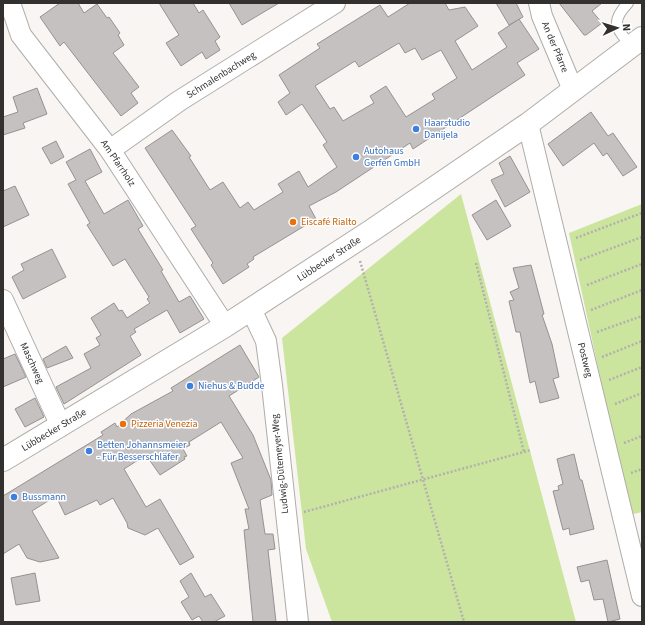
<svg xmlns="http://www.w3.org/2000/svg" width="645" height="625" font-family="'Source Sans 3',sans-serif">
  <rect width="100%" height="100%" fill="#f8f5f2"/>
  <g fill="#cce59e">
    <polygon points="461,194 576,622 332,622 306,549 282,338"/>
    <polygon points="642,204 642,512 630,515 569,233"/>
  </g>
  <g fill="#c6c1c1" stroke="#969291" fill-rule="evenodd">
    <polygon points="60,3 78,3 84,13 97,4 107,18 109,17 120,33 118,35 124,45 113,53 139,87 131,93 138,103 121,116 64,42 60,46 40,17"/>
    <polygon points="159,3 193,3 199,13 203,10 220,37 215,41 220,50 206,59 202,52 181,66 166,43 179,35"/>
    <polygon points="229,3 279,3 242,25"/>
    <path d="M410,3H445L449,10L465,7L478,26L455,41L472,70L507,47L498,33L519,19L539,49L517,63L525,75L413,149L410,143L336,192L309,206L316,219L253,257L254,259L247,264L249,267L223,284L211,265L213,263L191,229L196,226L145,148L172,130L191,156L189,157L210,190L223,182L240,208L248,202L254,210L283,192L278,184L299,171L308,187L337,167L323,145L327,142L302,104L286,115L278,102L290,93L279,75L320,48L317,44L380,5L388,17ZM399,43L405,53L415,48L422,60L441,50L457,78L432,94L435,99L406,117L386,86L370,96L374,103L343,121L334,107L330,109L315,86L355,61L359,67Z"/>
    <polygon points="496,3 516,3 523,17 509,25"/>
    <polygon points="559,3 602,3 592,11 602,23 586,35 584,35"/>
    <polygon points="37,88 47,114 23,123 25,128 3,135 3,117 18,112 13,97"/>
    <polygon points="591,112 608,136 613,133 637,167 623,176 607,153 603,156 594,143 563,166 548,144"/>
    <polygon points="56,141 64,157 51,164 42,148"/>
    <polygon points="90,149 102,172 85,181 104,214 128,200 143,226 138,229 163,270 161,271 179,302 190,296 204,319 180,333 167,310 134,329 136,332 130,336 141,355 64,404 56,387 91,368 84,354 100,345 96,338 101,335 91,318 114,303 119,311 122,310 127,318 150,303 147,299 149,297 125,259 113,266 87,225 90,223 68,184 76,180 66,162"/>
    <polygon points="510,156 530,192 505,207 491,180 504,174 499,163"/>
    <polygon points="15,186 29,215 3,227 3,191"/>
    <polygon points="496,200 511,226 487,240 472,215"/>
    <polygon points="52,249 66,277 23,299 12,277 24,270 21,264"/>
    <polygon points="531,265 544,314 542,315 552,344 559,377 553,379 559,398 540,403 535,381 530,383 520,332 516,332 509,301 514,300 510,292 519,288 513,268"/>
    <polygon points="240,345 259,377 229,396 253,435 271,480 272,495 260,500 265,534 273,534 275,549 268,550 276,622 253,622 244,530 249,529 245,509 249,509 231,463 243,458 221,422 189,442 190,445 183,449 187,456 184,457 185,459 160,475 146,455 124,469 146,507 160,499 194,557 180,565 158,528 145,535 128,528 127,523 113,498 100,505 97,500 65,515 56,496 32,511 59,558 40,562 27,558 19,544 3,554 3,496 103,435 101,432 115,423 117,427 131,414 173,391 171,388"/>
    <polygon points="66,346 73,358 47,368 43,359"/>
    <polygon points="15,354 26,377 3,387 3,359"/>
    <polygon points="35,398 44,417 25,427 15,409"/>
    <polygon points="574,454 580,480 582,480 594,529 570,535 569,528 563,530 553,491 559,490 558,486 563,484 557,459"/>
    <polygon points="607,560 620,619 608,622 603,599 594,600 589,580 581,582 577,567"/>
    <polygon points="35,573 40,601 16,605 11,578"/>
    <polygon points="191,573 205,597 211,594 225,616 214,622 203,622 199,616 192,620 181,602 189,597 180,581"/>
  </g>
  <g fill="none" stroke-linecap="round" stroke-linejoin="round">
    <defs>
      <path id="lane" d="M628,3C610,22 616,28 631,46"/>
      <g id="street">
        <polyline points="10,3 21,35 110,150 225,326"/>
        <polyline points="539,3 542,16 573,90"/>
        <polyline points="528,124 642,596"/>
        <polyline points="110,150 179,101 335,3"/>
        <polyline points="3,300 61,426"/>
        <polyline points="251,309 266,341 272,385 298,622"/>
      </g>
      <polyline id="secondary" points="3,460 225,326 371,231 528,124 642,38"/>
    </defs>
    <use href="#lane" stroke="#afadaa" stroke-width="12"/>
    <use href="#street" stroke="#afadaa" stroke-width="22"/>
    <use href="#secondary" stroke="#afadaa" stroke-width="24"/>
    <g stroke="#b3b0ae" stroke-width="2.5" stroke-dasharray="2 2" stroke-linecap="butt">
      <polyline points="576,238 642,213"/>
      <polyline points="580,260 642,237"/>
      <polyline points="360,261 464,622"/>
      <polyline points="476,263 524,452"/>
      <polyline points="587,285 642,264"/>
      <polyline points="591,310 642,290"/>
      <polyline points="597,332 642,316"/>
      <polyline points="602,357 642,341"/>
      <polyline points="609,380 642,367"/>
      <polyline points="615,404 642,393"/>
      <polyline points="624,443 642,436"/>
      <polyline points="631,473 642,469"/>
      <polyline points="304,512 531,450"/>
    </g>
    <use href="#lane" stroke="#fff" stroke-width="10"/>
    <use href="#street" stroke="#fff" stroke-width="20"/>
    <use href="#secondary" stroke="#fff" stroke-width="22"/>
  </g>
  <g fill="#3f7fe0" stroke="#fff" stroke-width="1.5">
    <circle cx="416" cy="129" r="4"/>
    <circle cx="356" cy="157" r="4"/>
    <circle cx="190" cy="386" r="4"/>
    <circle cx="89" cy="451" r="4"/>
    <circle cx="14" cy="497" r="4"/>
  </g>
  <g fill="#e8710a" stroke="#fff" stroke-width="1.5">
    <circle cx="293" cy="222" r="4"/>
    <circle cx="123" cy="424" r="4"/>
  </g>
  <g text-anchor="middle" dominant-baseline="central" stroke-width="3" stroke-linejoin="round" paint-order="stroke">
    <g font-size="10" fill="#323130" stroke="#fff">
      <text transform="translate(555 47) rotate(67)">An der Pfarre</text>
      <text transform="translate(221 75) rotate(-32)">Schmalenbachweg</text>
      <text transform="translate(118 163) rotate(56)">Am Pfarrholz</text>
      <text transform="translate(329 259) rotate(-33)">Lübbecker Straße</text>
      <text transform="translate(585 360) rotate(76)">Postweg</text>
      <text transform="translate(32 363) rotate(65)">Maschweg</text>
      <text transform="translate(54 430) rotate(-31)">Lübbecker Straße</text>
      <text transform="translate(280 464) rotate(-96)">Ludwig-Dütemeyer-Weg</text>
    </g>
    <g font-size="10" fill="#366cbe" stroke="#fff" text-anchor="start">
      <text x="424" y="123">Haarstudio<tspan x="424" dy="12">Danijela</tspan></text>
      <text x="364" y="151">Autohaus<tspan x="364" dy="12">Gerfen GmbH</tspan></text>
      <text x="198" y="386">Niehus &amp; Budde</text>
      <text x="97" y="445">Betten Johannsmeier<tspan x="97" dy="12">- Für Besserschläfer</tspan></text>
      <text x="22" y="497">Bussmann</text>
    </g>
    <g font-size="10" fill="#c56008" stroke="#fff" text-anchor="start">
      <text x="301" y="222">Eiscafé Rialto</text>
      <text x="131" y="424">Pizzeria Venezia</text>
    </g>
  </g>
  <rect width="645" height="625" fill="none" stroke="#323130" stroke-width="8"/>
  <g transform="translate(617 28) rotate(86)" stroke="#ffffff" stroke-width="3" paint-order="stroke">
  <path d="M0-3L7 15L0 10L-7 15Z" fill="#323130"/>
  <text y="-6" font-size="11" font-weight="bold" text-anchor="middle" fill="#323130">N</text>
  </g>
</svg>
